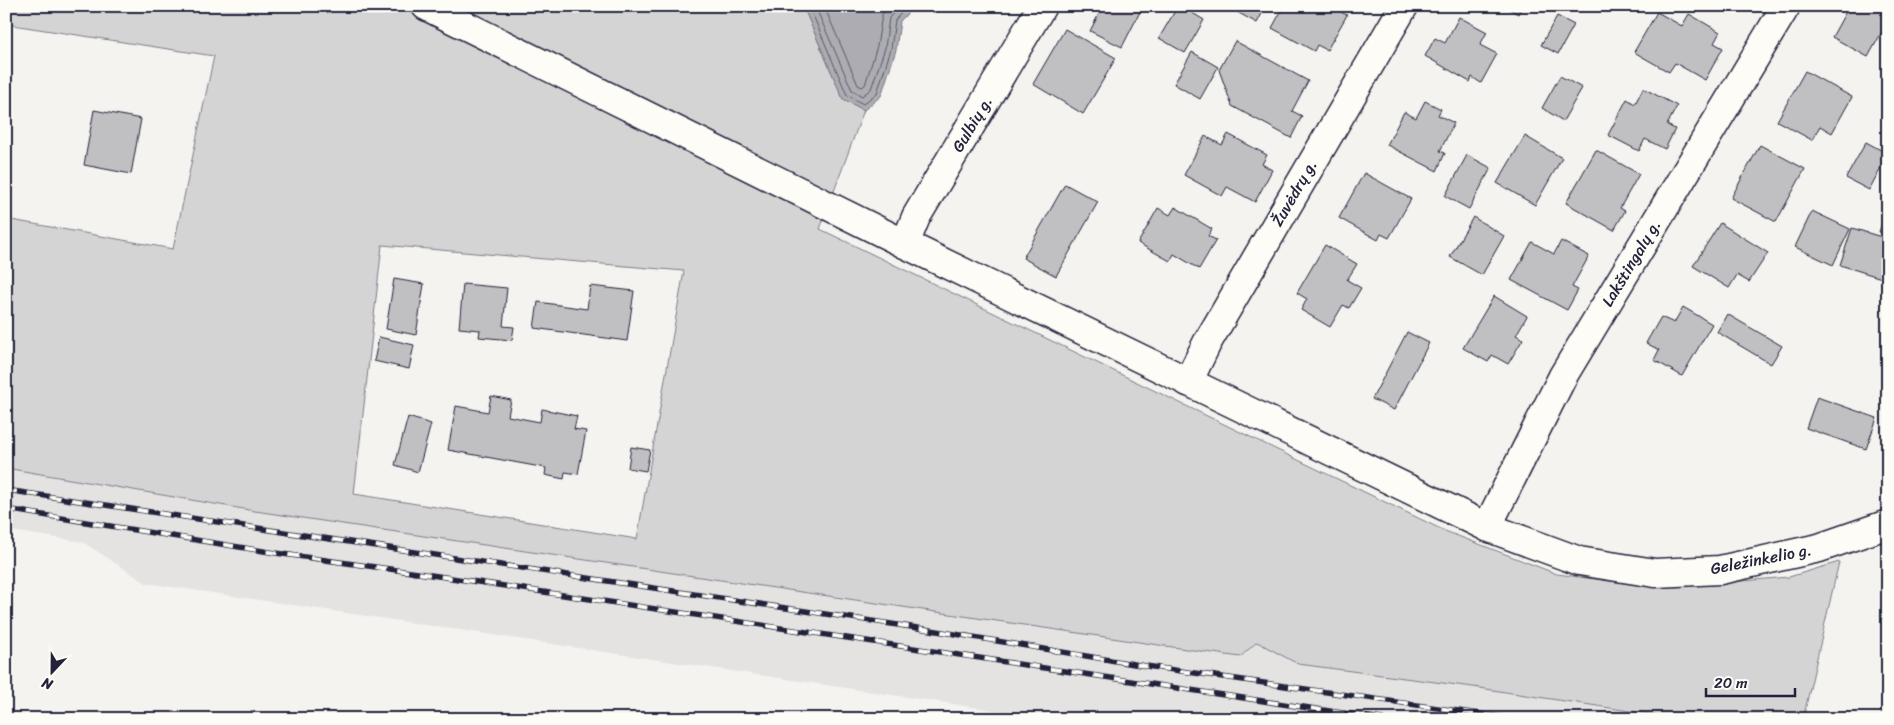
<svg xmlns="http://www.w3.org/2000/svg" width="1894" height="725" font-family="Sriracha,sans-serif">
  <rect width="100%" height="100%" fill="#f4f3ef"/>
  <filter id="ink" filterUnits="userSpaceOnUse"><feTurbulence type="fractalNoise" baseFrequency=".02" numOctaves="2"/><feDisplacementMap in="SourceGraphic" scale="10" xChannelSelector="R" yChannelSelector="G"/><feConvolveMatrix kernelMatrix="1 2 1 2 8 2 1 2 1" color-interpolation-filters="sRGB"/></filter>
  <g filter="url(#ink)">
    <polygon fill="#e4e3e2" points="6,468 255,511 1240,657 1257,642 1298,664 1473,687 1682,719 1052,719 146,583 83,542 6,530"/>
    <path fill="#d5d4d5" stroke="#7c7b88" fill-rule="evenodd" d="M6,6H803L843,99L864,110L820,229L1445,531L1557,574L1662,588L1789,577L1839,562L1803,719H1682L1473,687L1298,664L1257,642L1240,657L255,511L6,468V219L173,249L214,56L6,24ZM382,245L684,271L637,539L354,494Z"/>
    <polygon fill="#acacb2" stroke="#757582" points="803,6 915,6 900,21 896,50 881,96 864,110 843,99"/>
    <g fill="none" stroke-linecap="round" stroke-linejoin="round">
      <g stroke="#59596b" stroke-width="1">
        <polyline points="809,6 847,95 863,104 877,93 891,49 895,20 907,6"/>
        <polyline points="815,6 852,90 862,96 871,89 885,48 889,18 899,6"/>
        <polyline points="824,6 858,85 862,87 865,85 877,46 882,15 888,6"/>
      </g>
    </g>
    <g fill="#c0bfc2" stroke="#22223b">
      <polygon points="1093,6 1143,6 1122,47 1090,31 1101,10"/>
      <polygon points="1178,6 1181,6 1204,20 1185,53 1159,38"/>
      <polygon points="1226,6 1266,6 1257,23"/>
      <polygon points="1284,6 1344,6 1341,12 1347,15 1327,50 1317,45 1314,51 1272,28"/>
      <polygon points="1504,6 1522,6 1518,14"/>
      <polygon points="1849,6 1885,6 1881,14 1888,18 1888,21 1868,57 1832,37"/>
      <polygon points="1657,12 1682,26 1689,14 1720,32 1714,43 1723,48 1705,80 1675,63 1669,72 1634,52"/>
      <polygon points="1557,16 1574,25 1558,54 1541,45"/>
      <polygon points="1459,17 1487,32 1480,45 1497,54 1481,83 1472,77 1470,82 1425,56 1435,38 1445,43"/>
      <polygon points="1065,29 1116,58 1083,114 1033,84"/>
      <polygon points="1235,41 1308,81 1292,111 1302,116 1291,138 1232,106 1219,70"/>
      <polygon points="1192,52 1218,67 1200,99 1174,84"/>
      <polygon points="1805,71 1852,97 1832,133 1820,126 1812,140 1777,121"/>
      <polygon points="1560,76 1582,88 1563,121 1542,108"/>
      <polygon points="1643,88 1677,106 1667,125 1675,129 1665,149 1645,139 1639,151 1608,135 1627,99 1635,104"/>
      <polygon points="1425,101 1441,109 1438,115 1454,123 1440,151 1445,153 1437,171 1387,145 1404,112 1416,118"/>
      <polygon points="94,110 141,119 131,174 84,165"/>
      <polygon points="1228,134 1267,155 1262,164 1272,170 1255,202 1227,187 1222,196 1184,175 1205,136 1222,145"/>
      <polygon points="1525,136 1562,158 1535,205 1497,183"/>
      <polygon points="1866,142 1888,154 1869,190 1846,178"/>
      <polygon points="1760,145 1805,169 1776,222 1731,198"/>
      <polygon points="1596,150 1639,174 1620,208 1625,211 1614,230 1566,203"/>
      <polygon points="1467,155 1491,168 1469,209 1445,196"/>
      <polygon points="1364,173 1411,199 1389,238 1381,234 1378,240 1339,218"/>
      <polygon points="1065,184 1098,202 1056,276 1023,258"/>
      <polygon points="1175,207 1212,229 1208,236 1216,240 1199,269 1174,254 1170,261 1138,243 1158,208 1170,215"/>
      <polygon points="1812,211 1850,229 1833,265 1795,247"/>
      <polygon points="1886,212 1888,213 1888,234 1879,232"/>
      <polygon points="1473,217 1504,236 1482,275 1450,257"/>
      <polygon points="1720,223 1768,253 1749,282 1737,275 1729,288 1693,266"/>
      <polygon points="1852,228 1888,239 1888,280 1840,265"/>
      <polygon points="1561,241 1589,256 1572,287 1578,290 1567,310 1511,280 1532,242 1554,254"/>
      <polygon points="1325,245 1357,264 1347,280 1361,288 1349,308 1343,305 1330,327 1301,310 1307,299 1297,293"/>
      <polygon points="394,279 424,284 416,335 386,329"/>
      <polygon points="463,284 507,288 503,326 514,327 512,340 479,337 480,330 459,328"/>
      <polygon points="590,286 634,291 627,341 534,328 538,302 587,309"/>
      <polygon points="1494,296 1527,316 1516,335 1523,339 1508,364 1492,355 1488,362 1463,348"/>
      <polygon points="1683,307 1712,324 1682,376 1654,360 1659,350 1646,343 1661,317 1674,323"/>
      <polygon points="1727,314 1782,346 1771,364 1717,332"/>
      <polygon points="1407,332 1429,343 1394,410 1372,399"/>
      <polygon points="379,337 414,345 409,369 374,361"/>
      <polygon points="491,396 511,400 508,416 540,422 542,409 577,416 574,429 586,431 578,474 565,472 564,479 545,475 546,468 448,450 456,406 488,412"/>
      <polygon points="1817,397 1877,418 1866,449 1806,428"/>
      <polygon points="408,417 431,424 418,472 395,465"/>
      <polygon points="631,447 650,450 646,471 628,468"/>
    </g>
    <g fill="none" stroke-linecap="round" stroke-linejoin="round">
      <defs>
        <g id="street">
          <polyline points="426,6 905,244 1487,527 1579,561 1655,573 1720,570 1819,548 1888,524"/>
          <polyline points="905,244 916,217 1042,6"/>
          <polyline points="1188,382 1207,343 1404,6"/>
          <polyline points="1487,527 1563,376 1786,6"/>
        </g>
      </defs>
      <use href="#street" stroke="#22223b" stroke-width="31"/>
      <use href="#street" stroke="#fdfcf7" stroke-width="28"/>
      <defs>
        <g id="rail">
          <polyline points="6,490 931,630 1146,666 1514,719"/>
          <polyline points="6,509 276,553 418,573 1382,719"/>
        </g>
      </defs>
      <use href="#rail" stroke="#22223b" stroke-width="5.5"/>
      <use href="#rail" stroke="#fdfcf7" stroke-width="4" stroke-dasharray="11" stroke-linecap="butt"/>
    </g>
  </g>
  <g text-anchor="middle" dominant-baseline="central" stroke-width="4" stroke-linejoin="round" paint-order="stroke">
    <g font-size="16" fill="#22223b" stroke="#fdfcf7">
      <text transform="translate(972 124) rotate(-59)">Gulbių g.</text>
      <text transform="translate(1294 193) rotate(-60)">Žuvėdrų g.</text>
      <text transform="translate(1631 263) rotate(-59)">Lakštingalų g.</text>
      <text transform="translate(1761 559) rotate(-11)">Geležinkelio g.</text>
    </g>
  </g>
  <rect width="1894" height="725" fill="none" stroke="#fdfcf7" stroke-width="25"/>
  <rect x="12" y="12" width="1869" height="700" fill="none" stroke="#22223b" stroke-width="2" filter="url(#ink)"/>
  <g transform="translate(52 672) rotate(202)" stroke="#fdfcf7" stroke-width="4" paint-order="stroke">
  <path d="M0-4L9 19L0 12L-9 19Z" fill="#22223b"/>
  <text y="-8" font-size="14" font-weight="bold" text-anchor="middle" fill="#22223b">N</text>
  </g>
  <path d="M1706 688v8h89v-8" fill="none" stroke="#22223b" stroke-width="2.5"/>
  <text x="1714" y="688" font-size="15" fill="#22223b" stroke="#fdfcf7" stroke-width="4" paint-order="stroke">20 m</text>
</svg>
